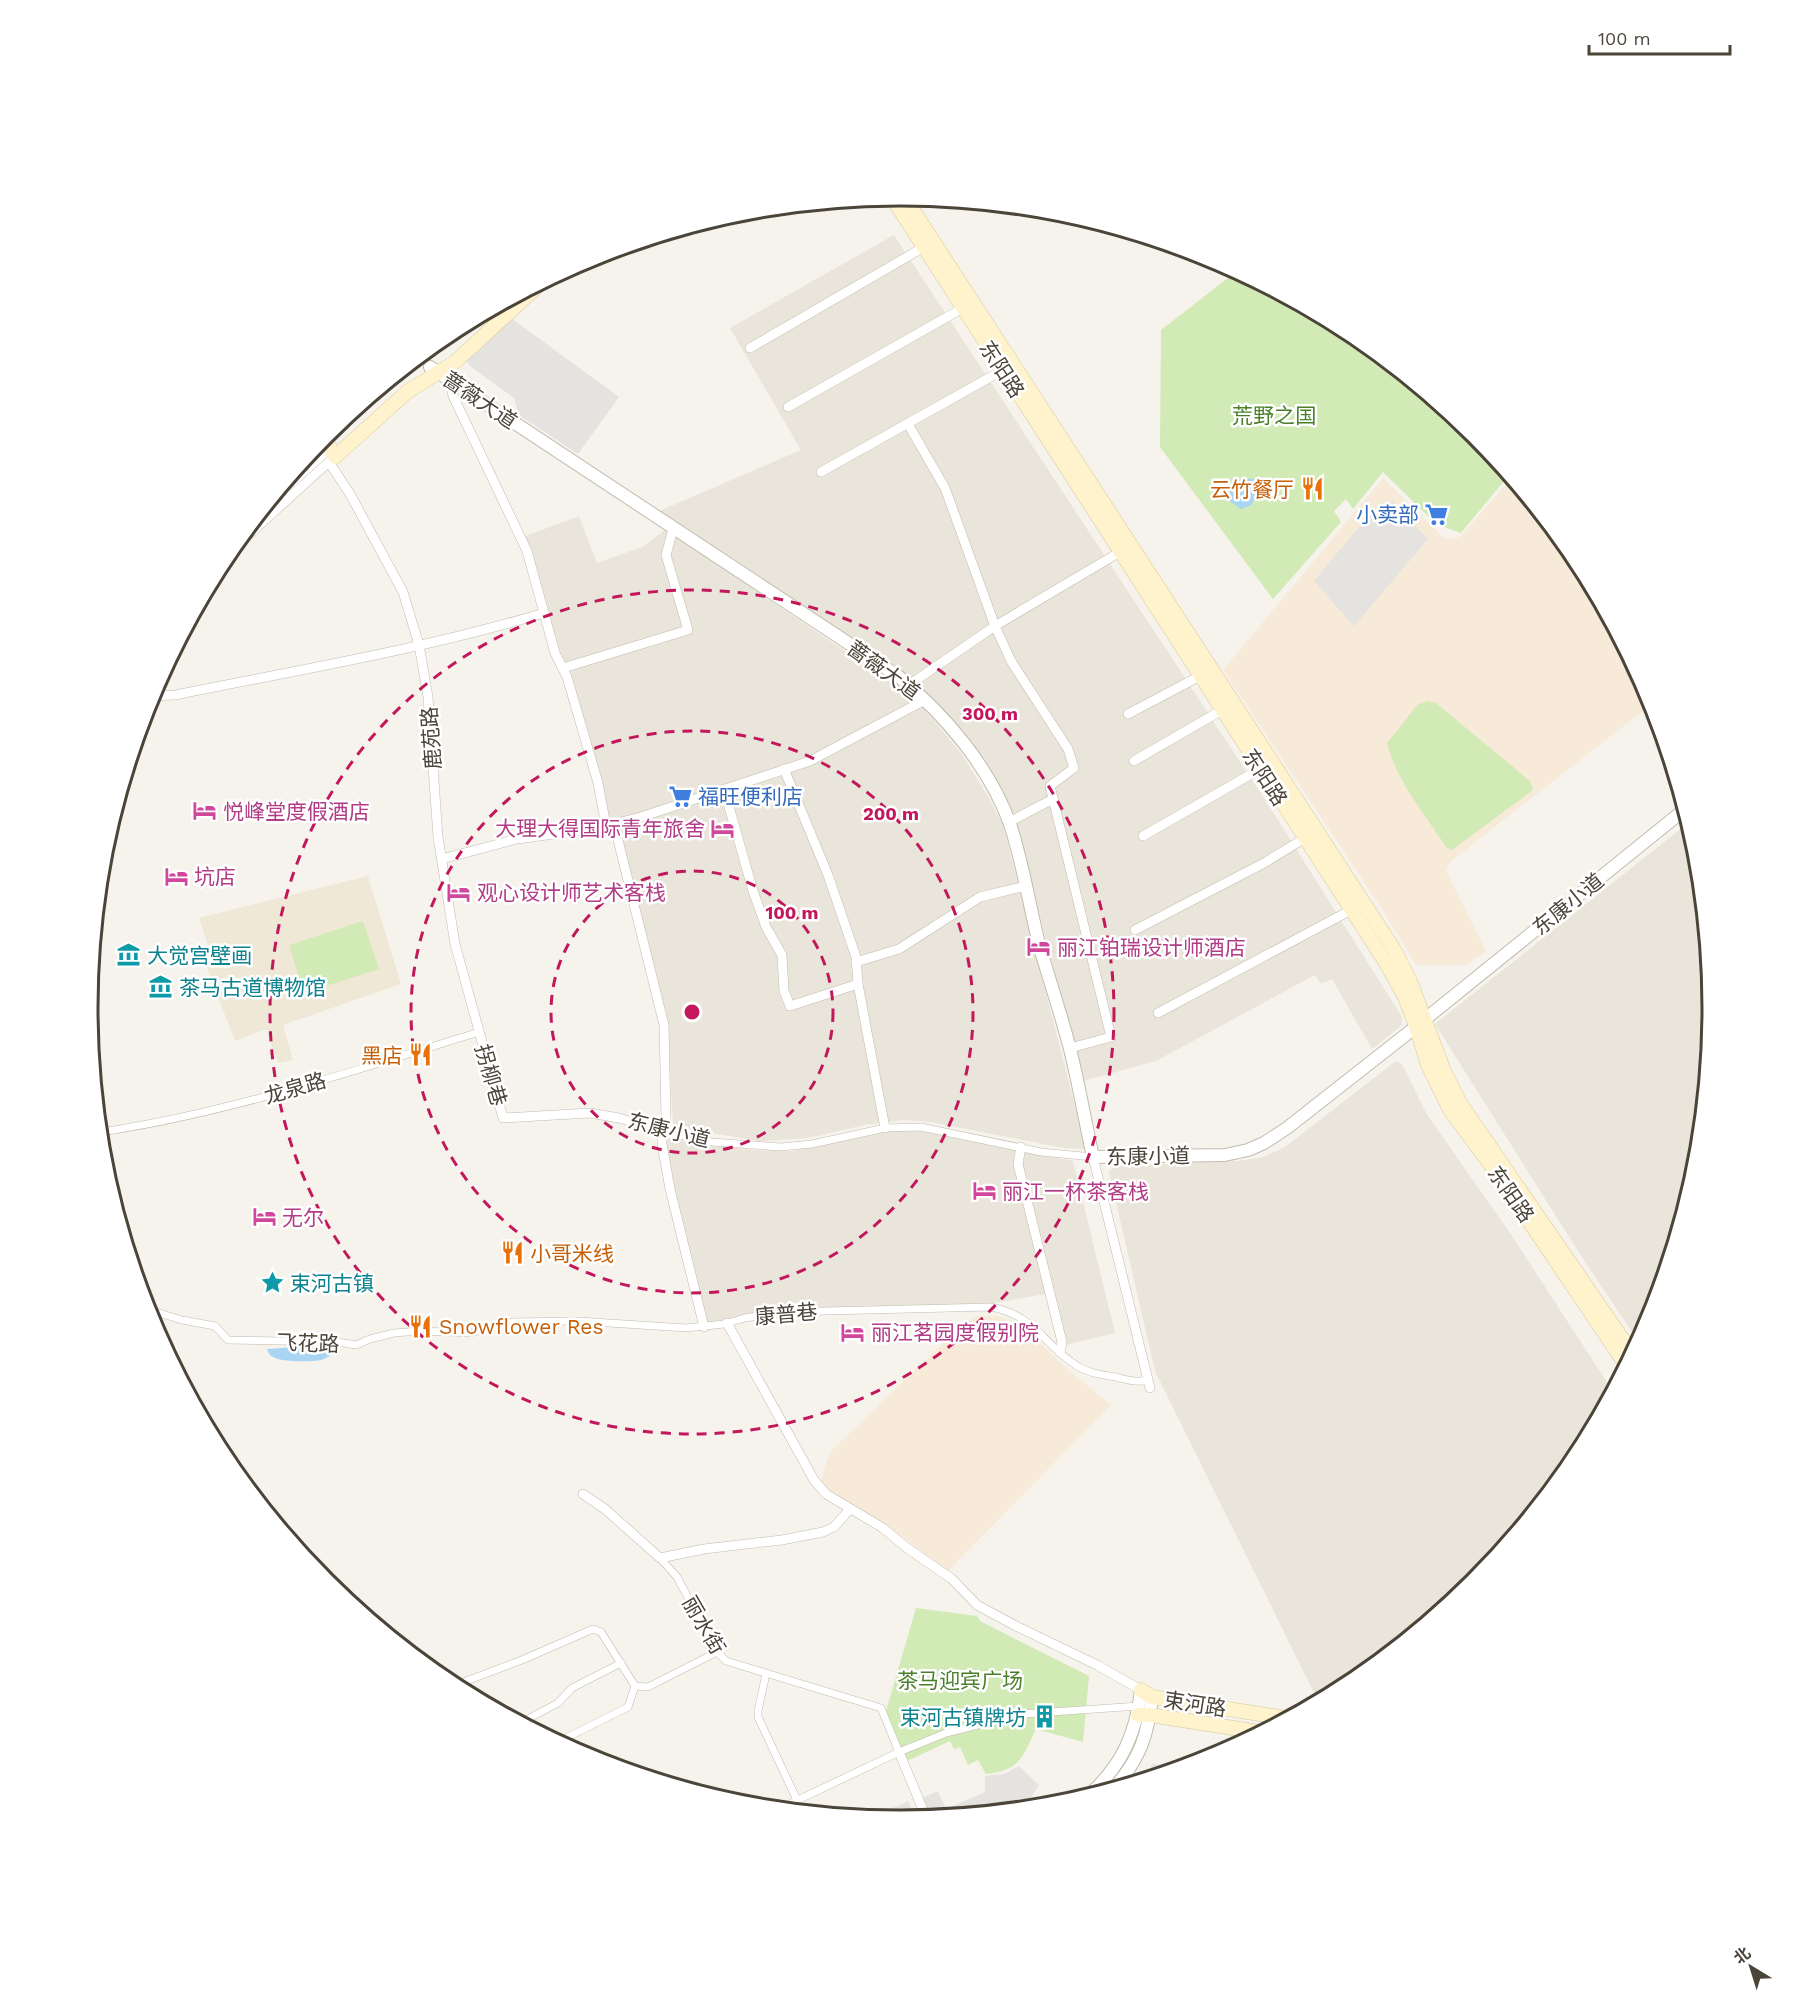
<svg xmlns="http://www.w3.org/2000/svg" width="1799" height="2015" font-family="'Work Sans','Noto Sans SC',sans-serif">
  <rect width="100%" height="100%" fill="#f6f3ec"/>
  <g fill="#eae5da">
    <polygon points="894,235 1269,806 1402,1017 1402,1025 1372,1049 1332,979 1321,984 1315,975 1156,1061 1083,1081 1019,836 987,769 936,702 911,680 657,512 801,450 730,328"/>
    <polygon points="483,313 449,343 396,380 283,484 325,433 448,332"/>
    <polygon points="579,516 597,563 642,547 665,530 915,698 961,753 989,798 1003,825 1086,1149 1064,1148 930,1122 904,1120 865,1125 808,1138 760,1141 673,1127 668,1024 611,825 600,782 557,652 523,537"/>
    <polygon points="1688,823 1696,849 1712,1008 1696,1166 1650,1319 1638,1341 1576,1248 1435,1024"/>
    <polygon points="1396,1061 1402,1064 1426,1113 1512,1236 1612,1390 1575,1459 1474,1582 1351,1683 1318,1701 1155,1371 1109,1172 1114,1166 1238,1161 1263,1157 1285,1147"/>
    <polygon points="895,1130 933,1132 1073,1161 1115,1333 1058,1347 1046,1294 975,1306 763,1316 703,1332 684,1264 660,1135 751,1150 792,1151"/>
  </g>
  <g fill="#f7ead8">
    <polygon points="1383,478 1445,539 1460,537 1506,484 1539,512 1575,556 1651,700 1648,707 1451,861 1446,871 1486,951 1466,965 1416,965 1382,909 1223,670"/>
    <polygon points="976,1316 998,1316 1023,1326 1068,1370 1111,1405 948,1571 886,1525 833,1496 821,1480 830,1452 963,1324"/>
  </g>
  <polygon fill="#efe8d6" points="368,876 401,984 283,1025 293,1060 278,1063 266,1029 235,1041 205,963 213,960 199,918"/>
  <g fill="#d2eab5">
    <polygon points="1237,271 1351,332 1474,433 1509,475 1461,533 1436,524 1383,472 1353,509 1346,499 1334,511 1341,522 1273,599 1160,447 1161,330"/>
    <path d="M1428,701L1436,703L1530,781L1533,790L1452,850L1447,848C1425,815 1397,782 1387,743L1418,704Z"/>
    <polygon points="363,921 379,969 304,993 289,945"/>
    <path d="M916,1608L977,1616L980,1621L1089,1676L1083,1742L1036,1729C1022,1758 1021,1770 986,1774L978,1760L968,1765L960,1747L954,1749L950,1741L905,1762L884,1718Z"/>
  </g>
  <g fill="#e5e3e0">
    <polygon points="511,318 619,397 578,454 519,415 514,398 470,366 466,360"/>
    <polygon points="1392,501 1428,539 1354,626 1314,581 1369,515 1374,520"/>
    <polygon points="1152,1764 1182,1767 1148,1777"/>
    <polygon points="1019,1766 1039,1785 1030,1799 992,1811 926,1817 918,1800 938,1791 946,1809 985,1792 985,1776 1004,1774"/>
    <polygon points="908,1801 916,1818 899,1820 873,1817"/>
  </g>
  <g fill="#a9d4f2">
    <polygon points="1241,478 1254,479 1258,493 1251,505 1241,509 1228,500 1231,486"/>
    <path d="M338,1344V1350C333,1354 327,1358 321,1360C312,1362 280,1362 273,1357C269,1355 269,1353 267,1349Z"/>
  </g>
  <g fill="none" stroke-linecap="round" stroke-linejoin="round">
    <defs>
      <g id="pedestrian">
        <polyline points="96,1101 100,1110"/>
        <path d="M108,1131C235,1111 356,1070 479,1032"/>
        <polyline points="662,1131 712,1142 781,1147 812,1144 885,1128 921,1127 1041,1152 1093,1157"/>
        <polyline points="112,1197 122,1230"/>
        <path d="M146,1309L182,1320L215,1326L228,1340L337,1342L356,1345L370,1339L394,1333L419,1331L471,1333L510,1322L578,1321L686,1328L724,1324L745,1318L785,1312L991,1307C1036,1316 1042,1343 1077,1366C1088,1373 1103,1375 1116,1377C1127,1380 1137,1383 1148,1380"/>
        <polyline points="660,1558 677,1577 717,1652 726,1661 881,1708 899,1752"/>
        <polyline points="766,1674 758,1711 758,1717 797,1800"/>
        <polyline points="453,1686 522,1660 593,1629 601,1632 635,1686 648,1687 717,1652"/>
        <polyline points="522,1722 558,1703 572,1688 621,1663"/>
        <polyline points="558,1742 628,1707 635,1686"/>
        <polyline points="614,1760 618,1767"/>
        <polyline points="781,1808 899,1752 946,1733 1022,1714 1139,1706"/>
      </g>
      <g id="minor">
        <polyline points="750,348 924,247"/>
        <polyline points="450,380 453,396 527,551 555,653 567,677 598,783 606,826"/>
        <polyline points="788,407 963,308"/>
        <polyline points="908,424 945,488 995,626 1011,661 1068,749 1074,768 1050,786 1111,1037 1070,1048"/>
        <polyline points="329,462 350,494 403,592 419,645 428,697 438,837 455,944 503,1118 590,1113 619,1118 662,1131"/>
        <polyline points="821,472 1003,370"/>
        <polyline points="258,514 330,448"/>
        <polyline points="223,558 332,459"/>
        <polyline points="563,668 688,630 666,555 673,529"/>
        <polyline points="909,685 995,626 1120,552"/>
        <path d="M149,696L175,695C298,670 424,649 544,613"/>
        <polyline points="1128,714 1200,676"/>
        <polyline points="1134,761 1222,710"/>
        <polyline points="784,769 828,875 856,957 858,984 885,1128"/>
        <polyline points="724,789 753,891 766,927 782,955 784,991 790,1006 858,984"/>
        <polyline points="1009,822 1053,799"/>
        <polyline points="614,824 664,1025 666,1117 662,1131 662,1144 670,1189 704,1327"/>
        <polyline points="1143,836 1260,769"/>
        <polyline points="442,859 517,839 598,828 641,817 810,761 925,700"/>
        <polyline points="1135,930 1264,863 1305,838"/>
        <polyline points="856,962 899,949 980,897 1026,886"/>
        <polyline points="1158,1013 1351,910"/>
        <polyline points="1021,1147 1018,1164 1062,1342 1060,1352"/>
        <polyline points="1093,1157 1150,1388"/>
        <polyline points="727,1323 814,1480 826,1494 883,1528 907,1548 952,1579 977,1605 1018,1627 1097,1665 1141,1690"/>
        <polyline points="583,1494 605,1509 660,1558 704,1549 782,1540 823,1532 834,1527 850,1509"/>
        <polyline points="899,1752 926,1817"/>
      </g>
      <g id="tertiary">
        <path d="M430,367L898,676C945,715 989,766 1010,824C1023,863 1029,904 1039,944C1049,979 1061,1014 1070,1049C1079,1085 1085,1121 1093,1157L1225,1155L1248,1150L1264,1143L1287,1128L1403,1037L1684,810"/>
        <path d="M1115,1787C1140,1758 1148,1735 1152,1697"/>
        <path d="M1089,1795C1122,1765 1136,1734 1141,1690"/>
      </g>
      <g id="secondary">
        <polyline points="903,195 1395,951 1410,981 1444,1071 1460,1103 1632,1353"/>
        <polyline points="891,196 1386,963 1404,995 1416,1026 1428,1065 1450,1110 1496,1172 1626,1365"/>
        <polyline points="323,435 335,457 407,392 455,362 541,283"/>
        <polyline points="1141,1690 1152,1697 1286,1718"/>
        <polyline points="1138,1715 1150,1715 1259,1732"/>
      </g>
    </defs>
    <use href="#pedestrian" stroke="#c2bbae" stroke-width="8"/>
    <use href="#minor" stroke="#c2bbae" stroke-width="10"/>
    <use href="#tertiary" stroke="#c2bbae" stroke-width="14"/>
    <use href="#secondary" stroke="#d6c79b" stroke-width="15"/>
    <use href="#pedestrian" stroke="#fff" stroke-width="7"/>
    <use href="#minor" stroke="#fff" stroke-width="9"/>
    <use href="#tertiary" stroke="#fff" stroke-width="12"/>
    <use href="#secondary" stroke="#fff3cd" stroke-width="14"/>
  </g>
  <g fill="none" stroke="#c2185b" stroke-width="3" stroke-dasharray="10 8">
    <circle cx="692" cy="1012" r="141"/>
    <circle cx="692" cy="1012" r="281"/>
    <circle cx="692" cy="1012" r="422"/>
  </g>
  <defs>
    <symbol id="restaurant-bare" viewBox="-9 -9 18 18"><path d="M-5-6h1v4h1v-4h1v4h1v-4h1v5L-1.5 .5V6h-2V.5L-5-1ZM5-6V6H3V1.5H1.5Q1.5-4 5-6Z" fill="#e8710a" stroke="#fff" stroke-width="2.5" paint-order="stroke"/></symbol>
    <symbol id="supermarket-bare" viewBox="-9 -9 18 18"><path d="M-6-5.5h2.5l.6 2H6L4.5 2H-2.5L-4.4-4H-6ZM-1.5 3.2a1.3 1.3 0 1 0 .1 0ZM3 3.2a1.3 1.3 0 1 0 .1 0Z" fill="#3f7fe0" stroke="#fff" stroke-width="2.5" paint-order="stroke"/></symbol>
    <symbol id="hotel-bare" viewBox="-9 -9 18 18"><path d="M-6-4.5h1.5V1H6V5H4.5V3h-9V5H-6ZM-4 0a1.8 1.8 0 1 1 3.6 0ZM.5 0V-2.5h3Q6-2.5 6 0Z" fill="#d1479c" stroke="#fff" stroke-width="2.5" paint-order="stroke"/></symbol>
    <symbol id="museum-bare" viewBox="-9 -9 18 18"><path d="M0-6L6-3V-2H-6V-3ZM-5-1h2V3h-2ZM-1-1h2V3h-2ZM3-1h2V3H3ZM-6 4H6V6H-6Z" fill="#0f9aa8" stroke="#fff" stroke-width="2.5" paint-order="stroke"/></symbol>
    <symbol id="sight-bare" viewBox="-9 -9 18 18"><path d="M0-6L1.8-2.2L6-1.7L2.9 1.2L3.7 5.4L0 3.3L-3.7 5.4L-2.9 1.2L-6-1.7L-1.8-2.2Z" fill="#0f9aa8" stroke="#fff" stroke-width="2.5" paint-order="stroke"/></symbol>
    <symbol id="building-bare" viewBox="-9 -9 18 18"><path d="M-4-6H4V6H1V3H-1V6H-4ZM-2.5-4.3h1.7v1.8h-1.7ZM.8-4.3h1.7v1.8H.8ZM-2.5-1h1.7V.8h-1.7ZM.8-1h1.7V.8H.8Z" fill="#0f9aa8" stroke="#fff" stroke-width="2.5" paint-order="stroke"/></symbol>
  </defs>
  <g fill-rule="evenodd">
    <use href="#restaurant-bare" x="1296" y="472" width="33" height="33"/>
    <use href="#supermarket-bare" x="1420" y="498" width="33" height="33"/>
    <use href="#supermarket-bare" x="664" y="780" width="33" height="33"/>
    <use href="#hotel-bare" x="188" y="794" width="33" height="33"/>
    <use href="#hotel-bare" x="706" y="812" width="33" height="33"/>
    <use href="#hotel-bare" x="160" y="860" width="33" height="33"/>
    <use href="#hotel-bare" x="442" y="876" width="33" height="33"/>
    <use href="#hotel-bare" x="1022" y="930" width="33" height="33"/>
    <use href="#museum-bare" x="112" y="938" width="33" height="33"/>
    <use href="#museum-bare" x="144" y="970" width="33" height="33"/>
    <use href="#restaurant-bare" x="404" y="1038" width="33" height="33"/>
    <use href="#hotel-bare" x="968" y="1174" width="33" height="33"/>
    <use href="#hotel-bare" x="248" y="1200" width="33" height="33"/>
    <use href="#restaurant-bare" x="496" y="1236" width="33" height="33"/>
    <use href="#sight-bare" x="256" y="1266" width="33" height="33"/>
    <use href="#restaurant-bare" x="404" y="1310" width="33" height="33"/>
    <use href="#hotel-bare" x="836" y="1316" width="33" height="33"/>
    <use href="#building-bare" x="1028" y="1700" width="33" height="33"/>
  </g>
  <g text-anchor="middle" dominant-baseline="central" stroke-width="5" stroke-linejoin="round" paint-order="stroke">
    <g font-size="21" fill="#4b4439" stroke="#fff">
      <text transform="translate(1002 369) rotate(57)">东阳路</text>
      <text transform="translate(480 400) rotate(34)">蔷薇大道</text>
      <text transform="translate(884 670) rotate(36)">蔷薇大道</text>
      <text transform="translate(431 738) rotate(-94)">鹿苑路</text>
      <text transform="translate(1265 777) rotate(57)">东阳路</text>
      <text transform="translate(1568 904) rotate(-39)">东康小道</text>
      <text transform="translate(491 1075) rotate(74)">拐柳巷</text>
      <text transform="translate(295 1088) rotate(-16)">龙泉路</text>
      <text transform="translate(669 1130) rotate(14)">东康小道</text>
      <text transform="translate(1148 1156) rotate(-1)">东康小道</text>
      <text transform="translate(1511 1194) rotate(55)">东阳路</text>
      <text transform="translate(786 1314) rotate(-5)">康普巷</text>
      <text transform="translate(308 1343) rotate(2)">飞花路</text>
      <text transform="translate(704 1625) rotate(60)">丽水街</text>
      <text transform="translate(1195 1704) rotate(9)">束河路</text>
    </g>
    <g font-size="21" fill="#4a7f2a" stroke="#fff">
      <text x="1274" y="415">荒野之国</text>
      <text x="960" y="1680">茶马迎宾广场</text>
    </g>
    <g font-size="21" fill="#c56008" stroke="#fff" text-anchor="end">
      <text x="1294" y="489">云竹餐厅</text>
      <text x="403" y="1055">黑店</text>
      <text x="530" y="1253" text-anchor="start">小哥米线</text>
      <text x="439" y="1326" text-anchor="start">Snowflower Res</text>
    </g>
    <g font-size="21" fill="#366cbe" stroke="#fff" text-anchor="end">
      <text x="1419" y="514">小卖部</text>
      <text x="698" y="796" text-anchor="start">福旺便利店</text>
    </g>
    <g font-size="21" fill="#b23c85" stroke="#fff" text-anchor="start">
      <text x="223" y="811">悦峰堂度假酒店</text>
      <text x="705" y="828" text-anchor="end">大理大得国际青年旅舍</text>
      <text x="194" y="876">坑店</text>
      <text x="477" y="892">观心设计师艺术客栈</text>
      <text x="1057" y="947">丽江铂瑞设计师酒店</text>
      <text x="1002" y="1191">丽江一杯茶客栈</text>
      <text x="282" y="1217">无尔</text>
      <text x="871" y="1332">丽江茗园度假别院</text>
    </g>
    <g font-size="21" fill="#0d838f" stroke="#fff" text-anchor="start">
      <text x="147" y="955">大觉宫壁画</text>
      <text x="179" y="987">茶马古道博物馆</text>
      <text x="290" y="1283">束河古镇</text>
      <text x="1026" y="1717" text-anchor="end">束河古镇牌坊</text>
    </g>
  </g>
  <path d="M0 0H1799V2015H0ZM98 1008a802 802 0 1 1 1604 0a802 802 0 1 1-1604 0Z" fill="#fff" fill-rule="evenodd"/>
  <path fill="none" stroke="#4b4439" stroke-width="3" d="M98 1008a802 802 0 1 1 1604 0a802 802 0 1 1-1604 0Z"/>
  <circle cx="692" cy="1012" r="9" fill="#c2185b" stroke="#fff" stroke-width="3"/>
  <g font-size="18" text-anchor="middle" font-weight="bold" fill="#c2185b" stroke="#fff" stroke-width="5" stroke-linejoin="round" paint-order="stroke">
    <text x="990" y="720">300 m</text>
    <text x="891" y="820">200 m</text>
    <text x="792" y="919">100 m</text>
  </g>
  <g transform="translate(1751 1967) rotate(322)" stroke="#ffffff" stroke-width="4.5" paint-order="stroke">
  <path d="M0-4.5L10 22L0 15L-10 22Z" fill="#4b4439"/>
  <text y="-9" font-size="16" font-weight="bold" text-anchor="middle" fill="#4b4439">北</text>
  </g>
  <path d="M1589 45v9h141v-9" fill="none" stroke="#4b4439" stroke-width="3"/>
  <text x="1598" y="45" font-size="18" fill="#4b4439" stroke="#ffffff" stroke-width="4.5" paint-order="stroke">100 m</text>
</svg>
